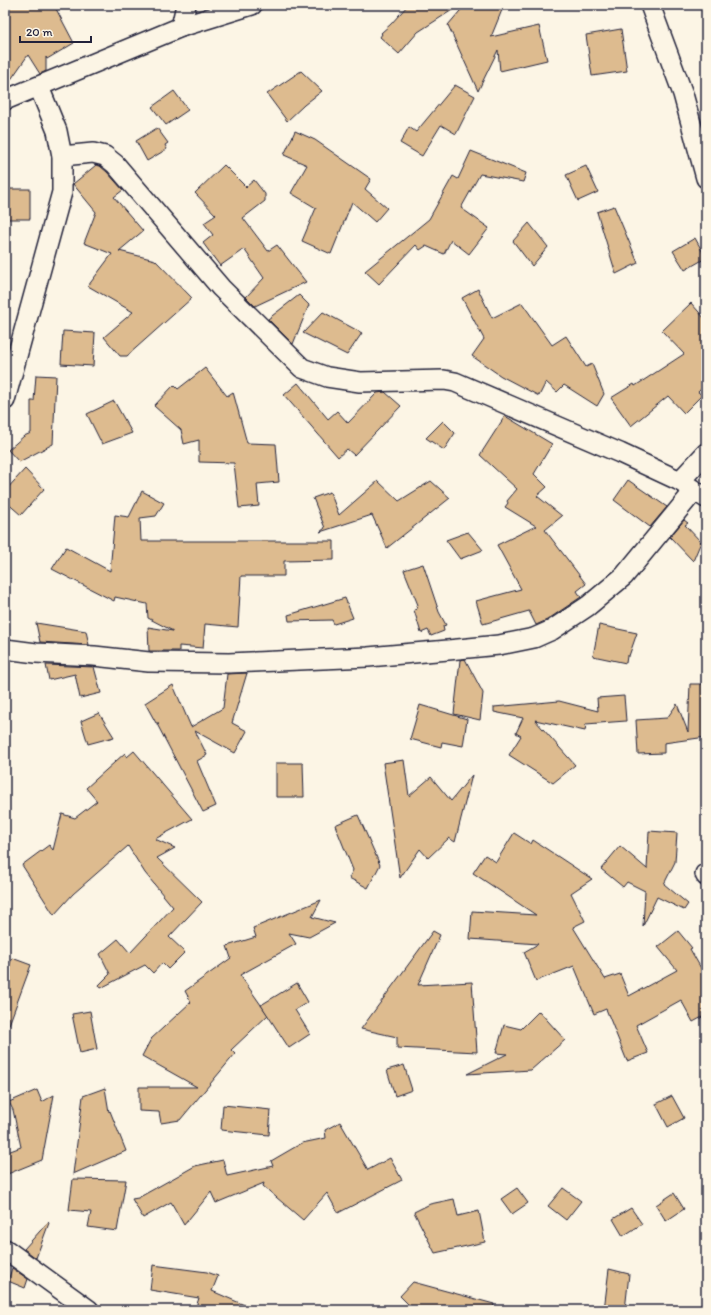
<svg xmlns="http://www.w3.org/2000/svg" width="711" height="1315" font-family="Itim,sans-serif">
  <rect width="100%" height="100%" fill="#fcf5e5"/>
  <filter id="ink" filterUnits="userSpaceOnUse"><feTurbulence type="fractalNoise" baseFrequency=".025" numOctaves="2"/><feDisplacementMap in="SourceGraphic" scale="8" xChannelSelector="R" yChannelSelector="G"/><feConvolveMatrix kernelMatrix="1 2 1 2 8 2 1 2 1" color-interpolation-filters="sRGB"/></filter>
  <g filter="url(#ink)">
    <g fill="#ddbb8f" stroke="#22223b">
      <polygon points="5,5 54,5 74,43 47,59 46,57 46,71 40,74 28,55 5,88"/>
      <polygon points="408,5 460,5 418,32 399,54 380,37 382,34 381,33 391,24"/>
      <polygon points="465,5 504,5 491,37 539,26 547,60 500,71 498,50 478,91 448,25"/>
      <polygon points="621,29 627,71 592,76 586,35"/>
      <polygon points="301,71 322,91 304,105 287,121 267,94"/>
      <polygon points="455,85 475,96 456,134 441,125 422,156 400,143 409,127 416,132"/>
      <polygon points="174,91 188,110 166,125 152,107"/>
      <polygon points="157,128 168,143 165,145 167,149 147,161 136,141"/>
      <polygon points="295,131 315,140 371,179 365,189 387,208 375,222 352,202 331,254 302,241 316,208 291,193 307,165 284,155"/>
      <polygon points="471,151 526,173 523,182 480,174 461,208 489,228 469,254 451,240 444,254 426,246 420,250 416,245 379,284 365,271 429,219 453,176 458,179"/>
      <polygon points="96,165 100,166 107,172 123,190 114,197 143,231 119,251 155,260 192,298 127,356 120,356 104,337 133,312 88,286 112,254 84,243 96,212 73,184"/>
      <polygon points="224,165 246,187 254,180 265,194 265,201 243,218 268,251 277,245 306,282 255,306 246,297 264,278 244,249 220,266 203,243 213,235 204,223 216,215 195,193"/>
      <polygon points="586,166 598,192 578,201 566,175"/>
      <rect x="5" y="189" width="25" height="30"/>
      <polygon points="614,206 638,263 616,274 597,212"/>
      <polygon points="529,223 548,247 532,266 513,241"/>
      <polygon points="695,238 706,258 685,270 673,251"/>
      <polygon points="478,289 492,318 522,303 552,345 566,336 586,367 592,364 604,394 597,406 564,385 557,392 546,382 539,396 501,376 472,356 484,339 462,298"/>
      <polygon points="299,295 309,305 293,344 268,319"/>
      <polygon points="691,303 706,320 706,384 698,392 702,395 684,413 668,396 631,426 611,398 634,384 635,386 684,354 662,331"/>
      <polygon points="323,312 362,333 347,355 303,333"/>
      <polygon points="63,331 95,333 93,366 61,364"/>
      <polygon points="205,368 227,396 233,392 247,443 276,444 279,482 257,484 259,506 239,508 234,463 199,462 199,440 184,444 181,430 154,406 174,385 178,389"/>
      <polygon points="36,375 56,376 53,444 19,462 8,450 24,436 31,433 31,401 34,401"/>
      <polygon points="298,383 328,419 337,411 348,423 377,393 385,392 401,406 354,455 347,449 338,457 284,395"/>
      <polygon points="114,401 132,433 102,444 87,414"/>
      <polygon points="505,416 552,444 534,474 547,487 537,496 562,516 545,530 586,584 577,591 581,597 547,620 536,625 529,611 483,624 476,601 521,589 497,545 536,526 505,507 508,503 507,501 517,489 480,455"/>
      <polygon points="443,421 455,433 444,450 426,438"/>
      <polygon points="25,469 44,489 21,515 5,501 5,491"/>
      <polygon points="628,480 667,507 650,527 614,500"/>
      <polygon points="378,481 399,501 431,481 450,498 387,548 372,515 320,532 325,528 313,498 330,492 339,515"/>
      <polygon points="142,491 164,503 156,516 140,518 141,541 334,541 334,560 284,561 284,576 241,576 238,627 205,624 203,648 179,646 179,651 149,651 148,627 173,631 148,618 147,604 115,597 114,601 52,569 66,547 110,571 115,515 129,517"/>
      <polygon points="684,520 688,523 685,525 701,542 693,561 670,537"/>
      <polygon points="468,532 483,550 460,559 446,540"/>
      <polygon points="423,564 439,612 446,625 443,626 444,631 431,636 428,630 421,633 414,610 417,609 416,606 418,605 404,570"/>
      <polygon points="345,598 353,618 334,624 332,620 289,621 288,615"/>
      <polygon points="36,623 86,631 89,645 40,642"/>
      <polygon points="599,625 637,633 629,656 627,656 626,663 593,656"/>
      <polygon points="465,659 483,693 480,720 454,714 460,660"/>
      <polygon points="46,665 94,667 101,693 80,698 75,674 49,680"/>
      <polygon points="247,673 232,723 247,731 235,753 195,731 207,755 197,761 216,806 203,812 157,724 159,723 156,723 145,703 173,685 191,727 223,708 227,674"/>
      <polygon points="690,684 706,684 706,737 664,743 664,753 638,754 636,720 667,718 677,704 688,732"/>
      <polygon points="624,696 626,721 586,724 585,731 535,720 575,765 553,783 509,755 521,736 516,733 523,718 494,712 494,707 559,701 598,711 597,698"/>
      <polygon points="420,705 467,719 463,746 442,742 441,747 410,739"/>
      <polygon points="99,713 114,737 88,744 81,721"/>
      <polygon points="134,751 192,819 155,839 175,848 157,858 202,902 169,937 185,952 168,969 162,963 153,973 145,965 101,988 99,985 110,974 100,954 118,939 130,953 173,907 145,873 128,846 73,894 54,915 22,865 49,845 53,850 62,814 75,818 97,801 86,788 125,753 127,757"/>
      <polygon points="404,760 409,796 431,777 451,801 472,775 455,842 449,838 428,858 420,849 400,878 383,763"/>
      <polygon points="276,763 303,763 304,797 276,797"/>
      <polygon points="358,815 380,865 368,888 349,878 353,870 335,825"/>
      <polygon points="649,831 677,833 675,862 664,884 688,904 684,910 657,897 643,926 645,891 627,882 623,887 601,869 620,846 647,869"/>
      <polygon points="514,833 531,844 533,840 592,879 571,893 585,921 573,927 605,979 620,974 629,996 677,970 658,947 678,931 692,948 690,949 706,977 706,1015 693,1022 681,1000 636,1025 648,1053 627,1061 606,1009 594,1014 574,966 536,981 524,952 538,944 470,939 472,911 536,915 473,873 485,855 496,862"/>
      <polygon points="321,900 312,917 335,923 309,937 289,933 296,944 240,975 268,1015 231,1050 235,1054 180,1120 161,1123 159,1112 139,1111 139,1087 197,1087 142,1056 151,1039 191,1002 185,991 231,958 227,946 256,937 253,928"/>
      <polygon points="433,931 440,935 418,985 472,982 477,1052 397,1048 397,1037 361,1029"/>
      <polygon points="12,958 31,965 7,1030 5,1030 5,976"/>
      <polygon points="297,983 308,1002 295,1010 310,1034 289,1048 261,1005"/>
      <polygon points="90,1011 97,1049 80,1053 72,1014"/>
      <polygon points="539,1011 565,1040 531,1070 467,1074 507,1054 496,1053 504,1025 521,1029"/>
      <polygon points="404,1065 412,1090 395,1096 387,1070"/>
      <polygon points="105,1088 109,1112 110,1111 126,1151 73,1174 83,1096"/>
      <polygon points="37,1090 42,1102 54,1095 42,1160 5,1175 5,1153 21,1147 13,1110 9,1102"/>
      <polygon points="672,1096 684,1118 668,1127 656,1104"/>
      <polygon points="223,1105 271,1110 269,1135 221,1130"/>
      <polygon points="340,1122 368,1170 390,1158 402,1180 338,1213 327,1193 303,1220 263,1186 264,1183 216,1203 211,1192 184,1225 171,1202 143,1218 132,1199 138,1198 195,1166 223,1160 227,1176 273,1166 271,1161 302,1143 326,1138 325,1130"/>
      <polygon points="73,1179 126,1180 117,1231 88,1227 91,1212 69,1210"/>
      <polygon points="517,1188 528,1203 512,1214 501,1199"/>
      <polygon points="563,1188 581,1201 566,1220 548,1206"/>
      <polygon points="674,1193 684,1209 666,1221 656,1205"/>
      <polygon points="454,1199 458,1216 479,1211 485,1242 435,1253 414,1212 430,1204"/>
      <polygon points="631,1208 642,1224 623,1236 613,1219"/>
      <polygon points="48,1222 49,1223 36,1258 24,1249"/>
      <polygon points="153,1265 207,1272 218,1276 212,1291 256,1310 195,1310 199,1298 150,1290"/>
      <polygon points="12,1268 28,1279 25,1288 8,1281"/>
      <polygon points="609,1269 629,1274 625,1310 604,1310"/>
      <polygon points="413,1282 494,1304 493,1310 414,1310 400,1296"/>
    </g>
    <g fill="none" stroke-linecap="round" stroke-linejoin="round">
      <defs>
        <g id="minor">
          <polyline points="650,5 683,94 706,178"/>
          <polyline points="181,27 186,5"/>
          <polyline points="5,100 181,27 252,5"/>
          <polyline points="62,156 93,153 105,156 115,164 221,288 302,368 327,377 360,382 444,380 455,382 620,453 680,481 706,498"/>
          <polyline points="5,400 62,192 62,156 57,131 39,87"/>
          <polyline points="680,481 706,453"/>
          <polyline points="5,649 36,653 94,656 149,662 229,663 368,657 448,650 499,645 534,638 552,630 588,606 624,576 694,491"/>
          <polyline points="705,874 706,876"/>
          <polyline points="5,1249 89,1310"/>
        </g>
      </defs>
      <use href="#minor" stroke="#22223b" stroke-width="22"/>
      <use href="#minor" stroke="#fcf5e5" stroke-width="19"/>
    </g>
  </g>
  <rect width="711" height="1315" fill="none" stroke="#fcf5e5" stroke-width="20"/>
  <rect x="10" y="10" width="691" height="1295" fill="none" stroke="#22223b" stroke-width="1.5" filter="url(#ink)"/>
  <path d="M20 36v6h71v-6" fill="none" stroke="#22223b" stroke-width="2"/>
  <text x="26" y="36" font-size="12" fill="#22223b" stroke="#fcf5e5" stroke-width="3" paint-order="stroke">20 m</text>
</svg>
